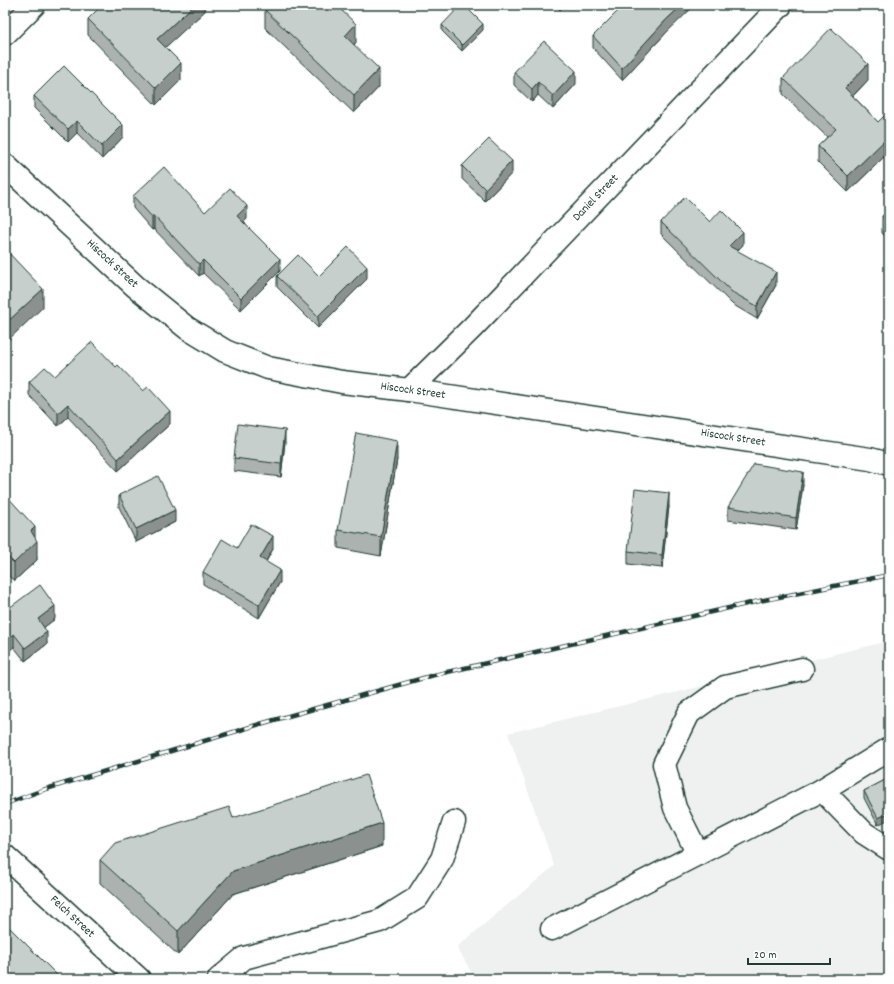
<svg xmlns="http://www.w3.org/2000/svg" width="894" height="984" font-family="Dekko,sans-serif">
  <rect width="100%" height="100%" fill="#fff"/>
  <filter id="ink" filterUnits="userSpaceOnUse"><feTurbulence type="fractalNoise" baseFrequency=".025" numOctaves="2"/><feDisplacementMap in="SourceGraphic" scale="8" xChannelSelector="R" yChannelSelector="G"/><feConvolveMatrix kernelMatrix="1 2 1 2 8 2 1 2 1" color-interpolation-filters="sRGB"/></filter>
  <g filter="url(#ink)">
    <polygon fill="#eef1f0" points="889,641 889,979 475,979 457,947 554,866 508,733"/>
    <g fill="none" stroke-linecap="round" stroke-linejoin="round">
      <defs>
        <g id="minor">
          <polyline points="5,34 34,5"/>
          <polyline points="5,165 135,286 187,328 225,351 268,368 342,382 409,390 870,459 889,464"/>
          <polyline points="409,390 472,328 781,5"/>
          <polyline points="889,749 822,790 864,833 889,849"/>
          <polyline points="698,854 675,808 664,764 689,713 725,687 802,669"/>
          <polyline points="5,856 139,979"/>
          <polyline points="552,929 822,790"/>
          <polyline points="219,979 244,958 380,921 417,898 442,859 454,822"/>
        </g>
      </defs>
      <use href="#minor" stroke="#1f3d34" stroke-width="25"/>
      <use href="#minor" stroke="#fff" stroke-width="22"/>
      <defs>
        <polyline id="rail" points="5,804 43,790 260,724 434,675 764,600 889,575"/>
      </defs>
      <use href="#rail" stroke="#1f3d34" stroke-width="4.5"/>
      <use href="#rail" stroke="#fff" stroke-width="3" stroke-dasharray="9" stroke-linecap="butt"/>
    </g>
    <g fill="#abb2af" stroke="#1f3d34">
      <polygon points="205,5 205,11 165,47 181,80 156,105 88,35 88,19"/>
      <polygon points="342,5 342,10 356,42 354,45 379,87 354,113 265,28 265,10"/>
      <polygon points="555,5 565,5 560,10"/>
      <polygon points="442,25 483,30 462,51 442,31"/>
      <polygon points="666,33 622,80 593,48 593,36"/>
      <polygon points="514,72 576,84 553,109 538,95 532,102 514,85"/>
      <polygon points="783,78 868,80 853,96 878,122 889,111 889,163 884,157 848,192 818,162 818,146 827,137 783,94"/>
      <polygon points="34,96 123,137 102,159 77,133 68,142 34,108"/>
      <polygon points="462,166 512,173 485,201 462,179"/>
      <polygon points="133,196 205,212 247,219 244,222 280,271 241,310 203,273 199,276 154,229 152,230 133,208"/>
      <polygon points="889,210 889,240 882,233 882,216"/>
      <polygon points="661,222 710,222 743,245 737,251 776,285 757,319 732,304 661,234"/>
      <polygon points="277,276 319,276 367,279 318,328 277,287"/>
      <polygon points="116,367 170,424 118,471 68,417 58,426 29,395 29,382"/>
      <polygon points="285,442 281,477 234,471 234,458"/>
      <polygon points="397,459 381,556 338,548 338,530"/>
      <polygon points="803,485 796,530 728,520 728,507"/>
      <polygon points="5,494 35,538 37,560 14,581 5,572"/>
      <polygon points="119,495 175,522 136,542 119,507"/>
      <polygon points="669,506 662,568 628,564 628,551"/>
      <polygon points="237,548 273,549 266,562 280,582 259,618 203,584 203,572"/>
      <polygon points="5,611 55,619 44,627 47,644 25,661 14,647"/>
      <polygon points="889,778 878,825 864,798 864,791"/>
      <polygon points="233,818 382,846 233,894 178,955 100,883 100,860"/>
    </g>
    <g fill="#8b918f" stroke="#1f3d34">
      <polygon points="194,5 205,5 205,11 157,55 157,39"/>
      <polygon points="338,5 342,5 342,19 337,6"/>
      <polygon points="560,5 565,5 560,10"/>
      <polygon points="682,5 695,5 666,33 622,80 622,68 666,20"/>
      <polygon points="356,24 356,42 345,54 345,36"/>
      <polygon points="483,24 483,30 462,51 462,45"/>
      <polygon points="181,63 181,80 156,105 156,88"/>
      <polygon points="868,64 868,80 845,104 845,88"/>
      <polygon points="379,69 379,87 354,113 354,95"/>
      <polygon points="576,71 576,84 553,109 553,96"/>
      <polygon points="538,82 538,95 532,102 532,89"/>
      <polygon points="77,121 77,133 68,142 68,129"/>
      <polygon points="123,125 123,137 102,159 102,146"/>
      <polygon points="884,141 884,157 848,192 848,176"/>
      <polygon points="512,161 512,173 485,201 485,189"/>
      <polygon points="247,206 247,219 237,228 237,216"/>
      <polygon points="154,216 154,229 152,230 152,217"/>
      <polygon points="743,232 743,245 729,259 729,246"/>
      <polygon points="280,259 280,271 241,310 241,298"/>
      <polygon points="203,260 203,273 199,276 199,264"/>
      <polygon points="367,267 367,279 318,328 318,316"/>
      <polygon points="776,272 776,285 757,319 757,306"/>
      <polygon points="43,289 43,307 5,343 5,324"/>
      <polygon points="68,404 68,417 58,426 58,413"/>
      <polygon points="170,411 170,424 118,471 118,459"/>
      <polygon points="285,430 285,442 281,477 281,464"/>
      <polygon points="397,441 397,459 381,556 381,537"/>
      <polygon points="803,472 803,485 796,530 796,518"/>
      <polygon points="669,493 669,506 662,568 662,555"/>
      <polygon points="175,510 175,522 136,542 136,529"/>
      <polygon points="35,527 35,543 37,541 37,560 14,581 14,563 31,531"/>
      <polygon points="273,536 273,549 260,571 260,558"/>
      <polygon points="280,570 280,582 259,618 259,605"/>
      <polygon points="55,606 55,619 38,632 38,619"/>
      <polygon points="47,632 47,644 25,661 25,648"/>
      <polygon points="14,634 14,647 5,654 5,641"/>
      <polygon points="889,813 889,819 878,825 878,818"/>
      <polygon points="382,823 382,846 233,894 178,955 178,931 233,871"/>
    </g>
    <g fill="#c7cfcc" stroke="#1f3d34">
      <polygon points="102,5 194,5 157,39 181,63 156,88 88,19"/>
      <polygon points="270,5 338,5 337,6 356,24 345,36 379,69 354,95 265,10"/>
      <polygon points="461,5 464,5 483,24 462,45 442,25"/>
      <polygon points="624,5 682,5 666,20 622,68 593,36"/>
      <polygon points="831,28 868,64 845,88 878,122 889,111 889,146 884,141 848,176 818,146 836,129 783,78"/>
      <polygon points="544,41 576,71 553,96 538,82 532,89 514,72"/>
      <polygon points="64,66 123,125 102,146 77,121 68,129 34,96"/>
      <polygon points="489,139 512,161 485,189 462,166"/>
      <polygon points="164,167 205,212 230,188 247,206 237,216 280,259 241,298 203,260 199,264 154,216 152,217 133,196"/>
      <polygon points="685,197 710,222 721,210 743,232 729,246 776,272 757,306 732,292 661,222"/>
      <polygon points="889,210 889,223 882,216"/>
      <polygon points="348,247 367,267 318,316 277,276 298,255 319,276"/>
      <polygon points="5,249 43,289 5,324"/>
      <polygon points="92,342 116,367 118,365 143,391 148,387 170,411 118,459 68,404 58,413 29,382 45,367 55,376"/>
      <polygon points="238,424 285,430 281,464 234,458"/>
      <polygon points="356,433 397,441 381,537 338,530"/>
      <polygon points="754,464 803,472 796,518 728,507"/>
      <polygon points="158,476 175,510 136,529 119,495"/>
      <polygon points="635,489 669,493 662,555 628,551"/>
      <polygon points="5,494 35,527 31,531 37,541 14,563 5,554"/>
      <polygon points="251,524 273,536 260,558 280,570 259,605 203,572 222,539 237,548"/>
      <polygon points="40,585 55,606 38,619 47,632 25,648 14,634 5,641 5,611"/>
      <polygon points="366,775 382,823 233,871 178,931 100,860 115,843 229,807 233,818"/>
      <polygon points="889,778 889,813 878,818 864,791"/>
      <polygon points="5,926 8,926 61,979 5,979"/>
    </g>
  </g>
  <g text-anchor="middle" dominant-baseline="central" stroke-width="3" stroke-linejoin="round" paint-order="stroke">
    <g font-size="12" fill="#1f3d34" stroke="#fff">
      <text transform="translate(596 198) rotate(-46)">Daniel Street</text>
      <text transform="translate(112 264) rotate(43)">Hiscock Street</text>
      <text transform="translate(413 391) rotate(8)">Hiscock Street</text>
      <text transform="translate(733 438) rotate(9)">Hiscock Street</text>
      <text transform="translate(72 917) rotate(43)">Felch Street</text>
    </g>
  </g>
  <rect width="894" height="984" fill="none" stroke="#fff" stroke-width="20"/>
  <rect x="10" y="10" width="874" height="964" fill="none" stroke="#1f3d34" stroke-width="1.5" filter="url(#ink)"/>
  <path d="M748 958v6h82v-6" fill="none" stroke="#1f3d34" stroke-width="2"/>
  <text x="754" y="958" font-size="12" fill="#1f3d34" stroke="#ffffff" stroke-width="3" paint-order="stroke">20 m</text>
</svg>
